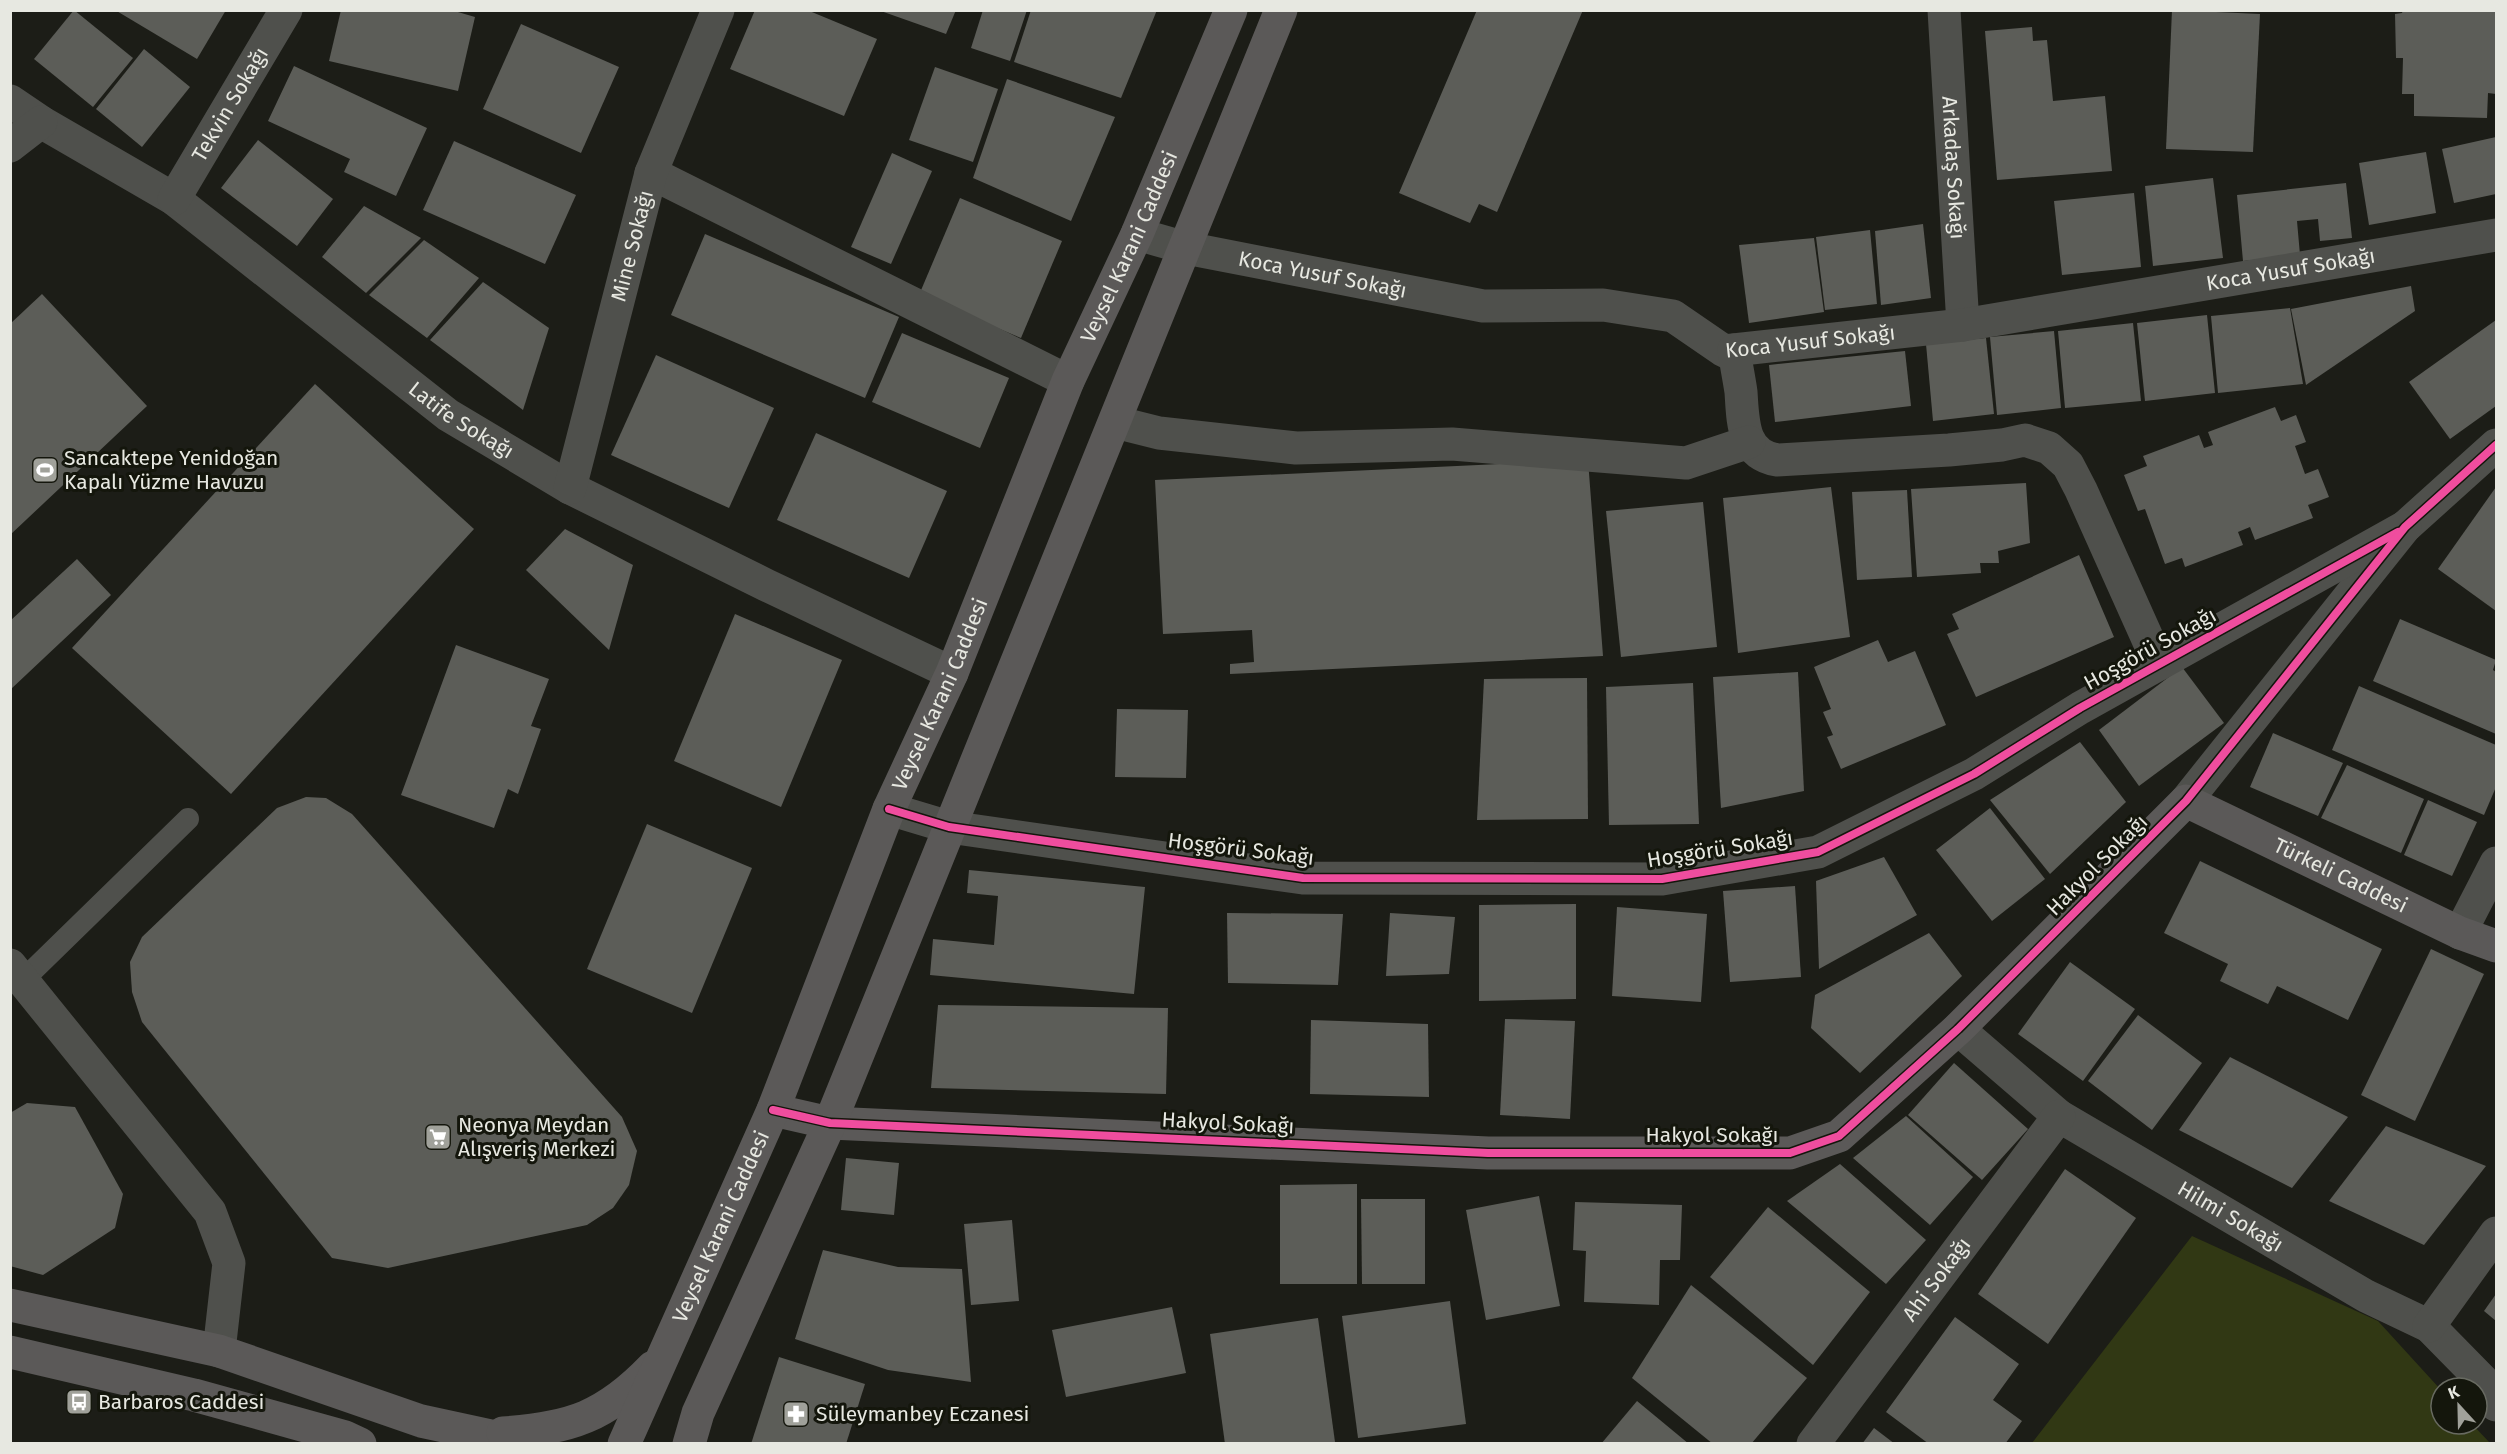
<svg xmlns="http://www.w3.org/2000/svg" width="2507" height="1454" font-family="'Fira Sans',sans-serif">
  <rect width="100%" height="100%" fill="#1c1d17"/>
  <polygon fill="#313814" points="2192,1236 2378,1321 2441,1390 2441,1424 2472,1424 2490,1443 2032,1443"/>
  <g fill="#5c5d58">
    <polygon points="74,10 133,58 93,107 34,59"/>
    <polygon points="115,10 226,10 197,59"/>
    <polygon points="341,10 451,10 475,17 458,91 329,61"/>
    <polygon points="755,10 807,10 877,39 844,116 730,69"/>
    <polygon points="878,10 956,10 946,34"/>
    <polygon points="983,10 1027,10 1010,61 971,48"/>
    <polygon points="1031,10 1157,10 1121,98 1014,62"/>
    <polygon points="1477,10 1583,10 1497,212 1479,204 1470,223 1399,193"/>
    <polygon points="2172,10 2260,14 2253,152 2166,149"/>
    <polygon points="2403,10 2496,10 2496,94 2488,93 2487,118 2414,116 2414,94 2402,94 2403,58 2396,58 2395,14 2402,13"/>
    <polygon points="521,24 619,67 581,153 483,109"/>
    <polygon points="2032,27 2033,41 2047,40 2053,101 2105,96 2112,171 1997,180 1985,31"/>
    <polygon points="144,49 190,87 142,147 96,109"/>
    <polygon points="294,66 427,128 396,196 344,172 350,159 268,121"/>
    <polygon points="935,67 998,89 973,162 909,140"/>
    <polygon points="1007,79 1115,117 1071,221 973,178"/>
    <polygon points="2496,137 2496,194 2454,203 2442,149"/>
    <polygon points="258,140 333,199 297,246 221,188"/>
    <polygon points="454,141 576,195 545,264 423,210"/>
    <polygon points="2426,152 2436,213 2369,225 2359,163"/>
    <polygon points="892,153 932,171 891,264 851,247"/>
    <polygon points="2213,178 2223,258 2153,266 2145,186"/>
    <polygon points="2346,183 2352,238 2320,241 2318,219 2297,221 2300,255 2243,261 2237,195"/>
    <polygon points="2134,193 2141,267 2062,275 2054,201"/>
    <polygon points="960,198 1062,241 1021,338 919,295"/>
    <polygon points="364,206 421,238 366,293 322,257"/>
    <polygon points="1923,224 1931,298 1881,305 1875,231"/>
    <polygon points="1870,230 1877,304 1825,310 1816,237"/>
    <polygon points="705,234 899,317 865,398 671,315"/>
    <polygon points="1814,238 1824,312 1749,323 1739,245"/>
    <polygon points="424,240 479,278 427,338 369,295"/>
    <polygon points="483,282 549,328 523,410 430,340"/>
    <polygon points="2411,286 2415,311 2306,385 2291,309"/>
    <polygon points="42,294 147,406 10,535 10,324"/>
    <polygon points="2290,308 2303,384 2218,393 2211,316"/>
    <polygon points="2207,315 2215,393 2145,401 2137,323"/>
    <polygon points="2496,320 2496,406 2450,439 2409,382"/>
    <polygon points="2133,323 2141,401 2065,408 2058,331"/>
    <polygon points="2054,331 2061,408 1997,415 1990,337"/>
    <polygon points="902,333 1009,378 980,448 872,402"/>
    <polygon points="1986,338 1994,414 1933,421 1926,344"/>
    <polygon points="1905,351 1911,406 1775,422 1769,365"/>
    <polygon points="656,355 774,408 729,508 611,455"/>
    <polygon points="315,384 474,529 231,794 72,648"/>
    <polygon points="2275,407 2281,421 2296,415 2306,442 2295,446 2305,474 2318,469 2329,497 2308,505 2313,518 2255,540 2250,527 2238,532 2243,545 2185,567 2182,558 2165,564 2145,509 2138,511 2124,475 2147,466 2143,456 2199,435 2204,448 2213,445 2208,432"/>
    <polygon points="816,433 947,491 909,578 777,520"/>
    <polygon points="1588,460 1603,656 1230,674 1230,664 1254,662 1252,630 1163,634 1155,480"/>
    <polygon points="2026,483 2030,543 1998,551 1999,563 1980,563 1981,573 1917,577 1911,489"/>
    <polygon points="1831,487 1850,637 1738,653 1723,498"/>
    <polygon points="2496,487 2496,611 2438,569"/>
    <polygon points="1907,490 1912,577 1857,580 1852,492"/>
    <polygon points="1703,502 1717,647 1621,657 1606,511"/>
    <polygon points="565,529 633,565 609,650 526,570"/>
    <polygon points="2079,555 2114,637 1976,697 1947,634 1959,629 1952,614"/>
    <polygon points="77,559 111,595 10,690 10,621"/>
    <polygon points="735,614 842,660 781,807 674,761"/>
    <polygon points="2400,619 2496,660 2493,670 2496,672 2496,734 2373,681"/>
    <polygon points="1878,640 1888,662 1915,651 1946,725 1841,769 1827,737 1833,735 1823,712 1831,709 1814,667"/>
    <polygon points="456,645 549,679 531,726 541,729 518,794 508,789 494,828 401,795"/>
    <polygon points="2182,667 2224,723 2139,786 2099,730"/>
    <polygon points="1798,672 1804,791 1721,808 1713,677"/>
    <polygon points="1587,678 1588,819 1477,820 1484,679"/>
    <polygon points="1693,683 1699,824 1609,825 1606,687"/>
    <polygon points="2359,686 2496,745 2496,787 2484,815 2332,750"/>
    <polygon points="1117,709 1188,710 1186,778 1115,777"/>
    <polygon points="2273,733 2343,763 2318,816 2250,787"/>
    <polygon points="2080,742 2126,802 2050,874 1990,800"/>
    <polygon points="2347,765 2424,799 2401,853 2321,818"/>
    <polygon points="306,797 326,798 352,814 622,1117 637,1151 629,1185 613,1208 587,1225 388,1268 332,1258 142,1022 132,992 130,962 142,937 277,808"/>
    <polygon points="2428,800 2477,822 2452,876 2404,855"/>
    <polygon points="1990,808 2045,879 1992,921 1936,850"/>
    <polygon points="647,824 752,868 692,1013 587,969"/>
    <polygon points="1884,857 1917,915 1819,969 1816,881"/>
    <polygon points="2200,861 2382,949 2348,1020 2277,986 2268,1004 2220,981 2228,964 2164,933"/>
    <polygon points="969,870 1145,887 1134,994 930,975 933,939 994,945 998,896 967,893"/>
    <polygon points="1795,886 1801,977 1730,982 1723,891"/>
    <polygon points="1576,904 1576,999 1479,1001 1479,905"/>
    <polygon points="1617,907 1707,914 1701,1002 1612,996"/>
    <polygon points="1227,913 1343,914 1338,985 1228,983"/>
    <polygon points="1390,913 1455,917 1449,974 1386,976"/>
    <polygon points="1929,933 1962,976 1860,1073 1811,1028 1815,995"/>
    <polygon points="2431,949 2484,974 2415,1121 2361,1095"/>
    <polygon points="2070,962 2135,1009 2083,1081 2018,1034"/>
    <polygon points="938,1005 1168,1008 1166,1094 931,1088"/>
    <polygon points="2138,1015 2202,1063 2152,1130 2088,1081"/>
    <polygon points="1505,1019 1575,1021 1570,1119 1500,1115"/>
    <polygon points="1311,1020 1428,1024 1429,1097 1310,1094"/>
    <polygon points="2230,1057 2348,1117 2292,1188 2179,1130"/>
    <polygon points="1954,1063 2028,1129 1982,1180 1908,1115"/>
    <polygon points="27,1103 75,1107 123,1194 115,1228 43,1275 10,1266 10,1113"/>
    <polygon points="1906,1116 1973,1177 1930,1225 1853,1158"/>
    <polygon points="2386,1126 2486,1166 2424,1245 2329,1201"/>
    <polygon points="846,1158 899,1163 894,1215 841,1210"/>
    <polygon points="1840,1164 1926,1240 1886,1284 1787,1201"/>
    <polygon points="2065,1169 2136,1218 2048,1344 1978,1294"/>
    <polygon points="1357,1184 1357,1284 1280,1284 1280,1185"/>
    <polygon points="1539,1196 1560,1306 1486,1320 1466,1210"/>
    <polygon points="1361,1199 1425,1199 1425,1284 1362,1284"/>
    <polygon points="1575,1202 1682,1205 1680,1260 1660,1260 1659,1305 1584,1302 1586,1251 1573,1250"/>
    <polygon points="1768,1207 1870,1292 1813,1365 1710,1277"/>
    <polygon points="1012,1220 1019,1301 971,1305 964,1224"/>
    <polygon points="823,1250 898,1267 962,1269 971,1382 888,1370 795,1339"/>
    <polygon points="1691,1285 1807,1378 1751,1444 1713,1444 1632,1378"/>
    <polygon points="2496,1294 2496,1321 2484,1311"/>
    <polygon points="1450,1301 1466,1424 1358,1438 1342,1316"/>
    <polygon points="1172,1307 1186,1373 1066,1397 1052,1330"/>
    <polygon points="1955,1317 2019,1364 1993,1400 2022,1421 2005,1444 1929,1444 1886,1412"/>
    <polygon points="1318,1318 1335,1442 1225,1444 1210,1334"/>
    <polygon points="779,1357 865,1384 846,1444 751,1444"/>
    <polygon points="1637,1401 1689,1444 1601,1444"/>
    <polygon points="1874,1428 1895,1444 1862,1444"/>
  </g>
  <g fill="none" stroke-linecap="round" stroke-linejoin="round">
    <polyline stroke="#4f504c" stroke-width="22" points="23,980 188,819"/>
    <g stroke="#4f504c" stroke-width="33">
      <path id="s1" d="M1944,10L1963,325"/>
      <path id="s2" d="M10,101L41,122L174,199L448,415L570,488L766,585L952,673"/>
      <polyline points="10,146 41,122"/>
      <polyline points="651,173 1068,381"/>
      <path id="s3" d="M174,199L286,10"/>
      <path id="s4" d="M1137,234L1186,248L1483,306L1603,305L1673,316L1724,351L1963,325L2496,235"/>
      <path d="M1734,350C1736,364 1739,378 1741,392C1743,421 1742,454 1777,460L1949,450L2002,445L2025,440L2049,448L2068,465L2081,490L2159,664"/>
      <polyline points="1115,422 1159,433 1296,448 1452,444 1686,463 1749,442"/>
      <path id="s5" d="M570,488L651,173L718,10"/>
      <polyline points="2186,801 2405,527 2496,445"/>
      <polyline points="889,809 949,827 1303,878 1662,879 1818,852 1974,774 2080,708 2405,527"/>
      <polyline points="2460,933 2496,863"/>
      <polyline points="10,965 210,1212 229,1263 219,1351"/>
      <path id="s6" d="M1958,1029L2059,1116L2366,1296L2429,1326L2484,1382L2496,1405"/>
      <polyline points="2429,1326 2496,1233"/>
      <path id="s7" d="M1813,1444L2059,1116"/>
    </g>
    <g stroke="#5b5958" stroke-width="33">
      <path id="s8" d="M773,1110L830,1123L1488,1153H1790L1839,1136L1958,1029L2186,801L2460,933L2496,946"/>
      <polyline points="10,1305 219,1351 421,1421 528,1444"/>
      <polyline points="10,1352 194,1395 345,1437 360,1444"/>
      <path d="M503,1433C571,1428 605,1417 653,1367"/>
      <path id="s9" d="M624,1444L773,1110L889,809L952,673L1068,381L1137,234L1231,10"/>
      <polyline points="689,1444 698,1413 830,1123 1281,10"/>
    </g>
    <defs>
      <g id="cycleway">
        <polyline points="889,809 949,827 1303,878 1662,879 1818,852 1974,774 2080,708 2398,532"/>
        <polyline points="773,1110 830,1123 1488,1153 1790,1153 1839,1136 1958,1029 2186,801 2405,527 2496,445"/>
      </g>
    </defs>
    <use href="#cycleway" stroke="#14160c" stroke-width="11"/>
    <use href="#cycleway" stroke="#ef4d9e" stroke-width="8"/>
  </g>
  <defs>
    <symbol id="stadium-square" viewBox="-11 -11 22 22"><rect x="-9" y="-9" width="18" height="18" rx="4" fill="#a0a19a" stroke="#14160c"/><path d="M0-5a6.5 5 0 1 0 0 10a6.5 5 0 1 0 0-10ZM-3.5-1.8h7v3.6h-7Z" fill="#fff"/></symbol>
    <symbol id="supermarket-square" viewBox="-11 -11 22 22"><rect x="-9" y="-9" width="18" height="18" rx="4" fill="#a0a19a" stroke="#14160c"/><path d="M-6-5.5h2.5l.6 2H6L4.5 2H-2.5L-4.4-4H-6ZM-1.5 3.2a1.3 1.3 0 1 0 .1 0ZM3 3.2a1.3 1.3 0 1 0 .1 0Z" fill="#fff"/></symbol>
    <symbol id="bus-square" viewBox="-11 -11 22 22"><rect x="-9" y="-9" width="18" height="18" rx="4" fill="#a0a19a" stroke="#14160c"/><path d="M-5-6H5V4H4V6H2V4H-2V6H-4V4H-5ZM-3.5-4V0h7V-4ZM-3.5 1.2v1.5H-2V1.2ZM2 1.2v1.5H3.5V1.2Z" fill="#fff"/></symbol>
    <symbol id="pharmacy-square" viewBox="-11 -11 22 22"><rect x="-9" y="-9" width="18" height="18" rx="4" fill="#a0a19a" stroke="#14160c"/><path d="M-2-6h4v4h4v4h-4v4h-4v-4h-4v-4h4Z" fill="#fff"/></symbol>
  </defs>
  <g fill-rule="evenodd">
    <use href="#stadium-square" x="30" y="455" width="30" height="30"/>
    <use href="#supermarket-square" x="423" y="1122" width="30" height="30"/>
    <use href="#bus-square" x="64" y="1387" width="30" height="30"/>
    <use href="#pharmacy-square" x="781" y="1399" width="30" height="30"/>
  </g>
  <g text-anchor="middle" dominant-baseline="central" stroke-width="6" stroke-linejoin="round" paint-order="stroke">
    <g font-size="21" fill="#e7e8e1" stroke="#14160c">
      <text stroke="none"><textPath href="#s3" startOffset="110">Tekvin Sokağı</textPath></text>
      <text stroke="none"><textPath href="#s1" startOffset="158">Arkadaş Sokağı</textPath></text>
      <text stroke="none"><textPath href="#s5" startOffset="250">Mine Sokağı</textPath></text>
      <text stroke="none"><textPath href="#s9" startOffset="1300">Veysel Karani Caddesi</textPath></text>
      <text stroke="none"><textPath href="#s4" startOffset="1179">Koca Yusuf Sokağı</textPath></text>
      <text stroke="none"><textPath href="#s4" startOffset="190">Koca Yusuf Sokağı</textPath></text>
      <text stroke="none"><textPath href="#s4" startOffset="693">Koca Yusuf Sokağı</textPath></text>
      <text stroke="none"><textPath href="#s2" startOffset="554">Latife Sokağı</textPath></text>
      <text transform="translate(2150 649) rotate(-29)">Hoşgörü Sokağı</text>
      <text stroke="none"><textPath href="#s9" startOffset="814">Veysel Karani Caddesi</textPath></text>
      <text transform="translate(1241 849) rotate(7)">Hoşgörü Sokağı</text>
      <text transform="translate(1720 849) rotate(-9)">Hoşgörü Sokağı</text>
      <text transform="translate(2097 865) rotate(-45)">Hakyol Sokağı</text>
      <text stroke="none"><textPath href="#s8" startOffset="1725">Türkeli Caddesi</textPath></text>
      <text transform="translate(1228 1123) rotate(3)">Hakyol Sokağı</text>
      <text x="1712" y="1135">Hakyol Sokağı</text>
      <text stroke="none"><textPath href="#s6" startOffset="332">Hilmi Sokağı</textPath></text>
      <text stroke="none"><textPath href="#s9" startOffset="238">Veysel Karani Caddesi</textPath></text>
      <text stroke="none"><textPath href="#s7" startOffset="206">Ahi Sokağı</textPath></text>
    </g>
    <g font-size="21" fill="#e7e8e1" stroke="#14160c" text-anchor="start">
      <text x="64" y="458">Sancaktepe Yenidoğan<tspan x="64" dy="24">Kapalı Yüzme Havuzu</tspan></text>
      <text x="458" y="1125">Neonya Meydan<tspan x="458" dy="24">Alışveriş Merkezi</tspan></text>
      <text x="98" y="1402">Barbaros Caddesi</text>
      <text x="816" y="1414">Süleymanbey Eczanesi</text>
    </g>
  </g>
  <rect width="2507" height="1454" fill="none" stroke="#e7e8e1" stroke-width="24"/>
  <g transform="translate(2459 1406) rotate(338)"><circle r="28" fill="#14160c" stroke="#686a61" stroke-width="1.5"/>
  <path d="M0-4.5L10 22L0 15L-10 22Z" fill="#a0a19a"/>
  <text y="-9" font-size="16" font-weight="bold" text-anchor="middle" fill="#e7e8e1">K</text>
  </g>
</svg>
